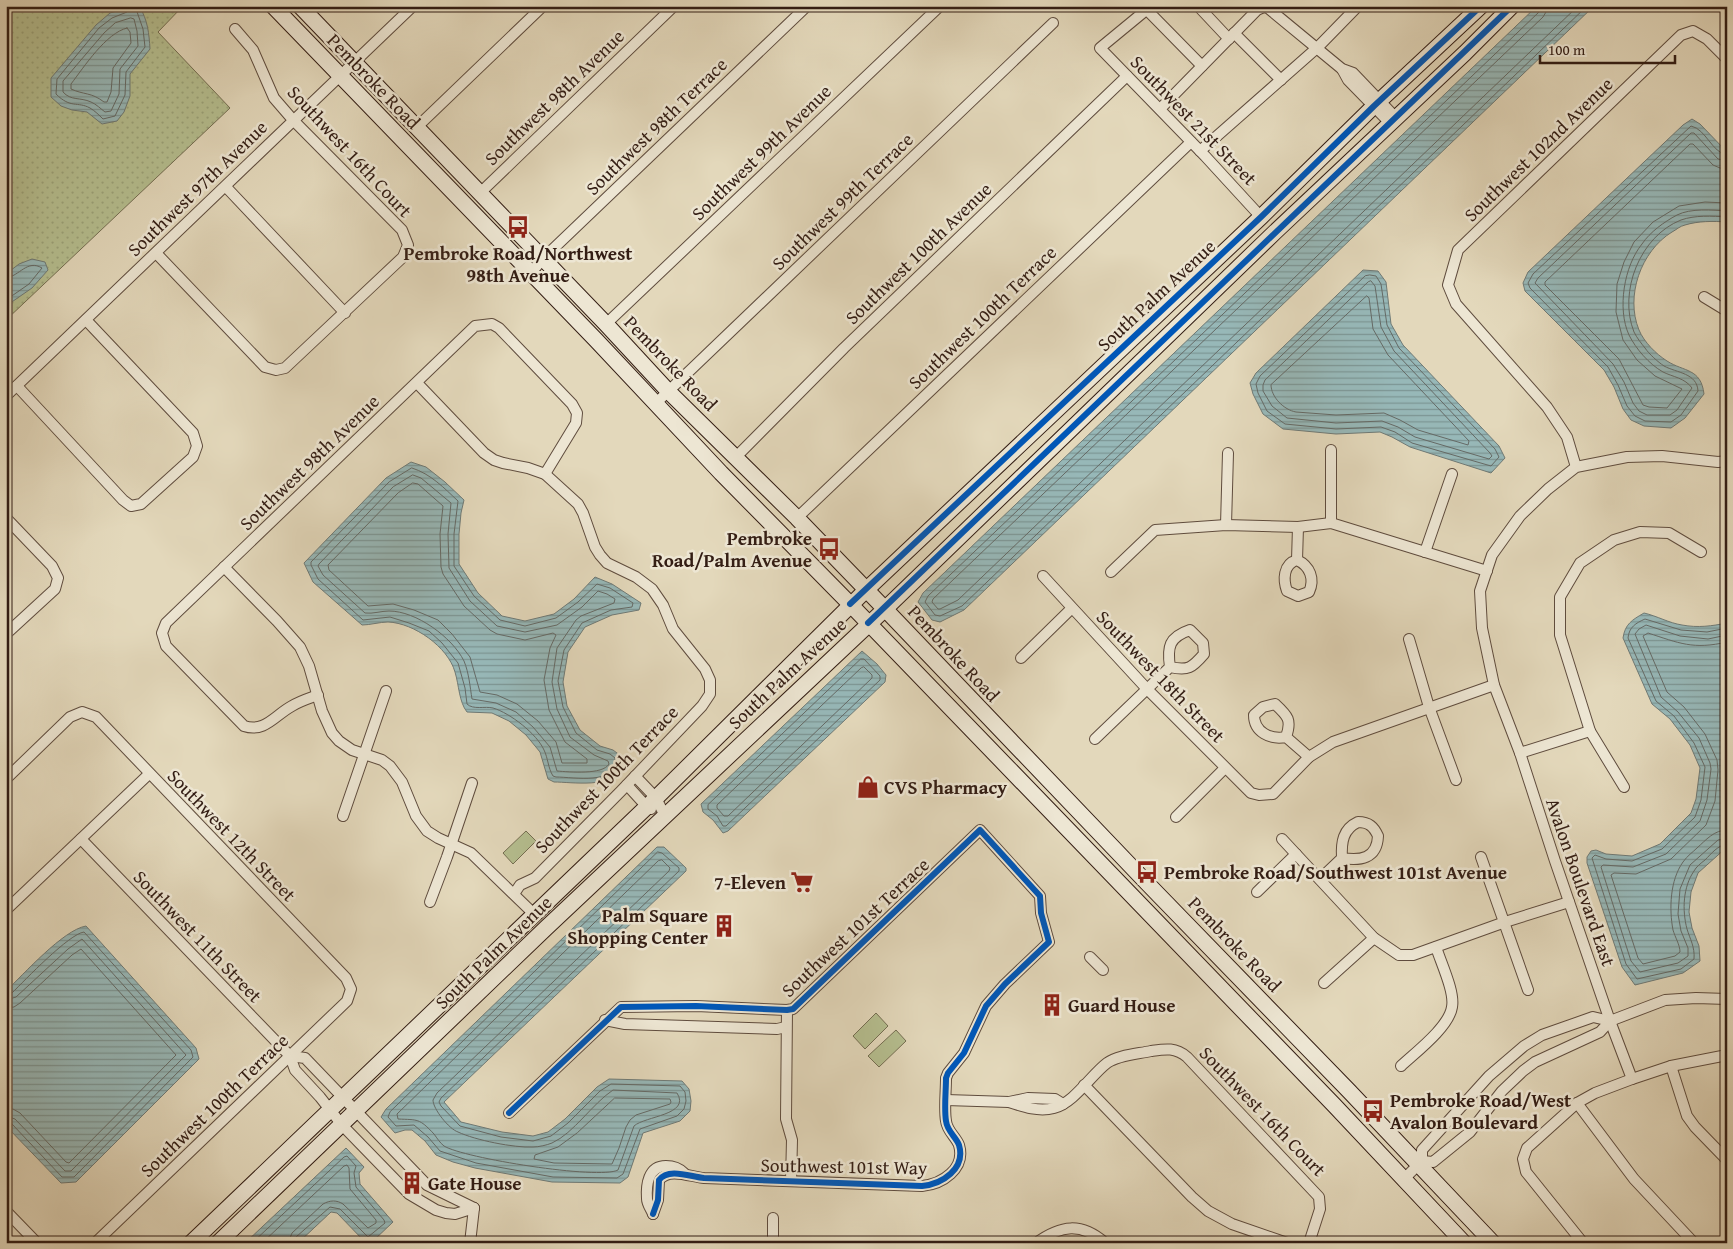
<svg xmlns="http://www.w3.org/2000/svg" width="1733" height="1249" font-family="'Gentium Book Plus',serif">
  <defs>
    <pattern id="grass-dots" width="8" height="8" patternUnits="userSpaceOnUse" patternTransform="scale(1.25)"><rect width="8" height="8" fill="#b5be8f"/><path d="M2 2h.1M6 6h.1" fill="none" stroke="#9ca37a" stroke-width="1.8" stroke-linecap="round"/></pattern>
    <pattern id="water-rules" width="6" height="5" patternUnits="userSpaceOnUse" patternTransform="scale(1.25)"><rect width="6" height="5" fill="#97b8b8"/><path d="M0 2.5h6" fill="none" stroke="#7c9594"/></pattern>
  </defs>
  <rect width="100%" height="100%" fill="#e3d8bb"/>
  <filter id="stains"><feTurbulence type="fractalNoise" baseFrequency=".004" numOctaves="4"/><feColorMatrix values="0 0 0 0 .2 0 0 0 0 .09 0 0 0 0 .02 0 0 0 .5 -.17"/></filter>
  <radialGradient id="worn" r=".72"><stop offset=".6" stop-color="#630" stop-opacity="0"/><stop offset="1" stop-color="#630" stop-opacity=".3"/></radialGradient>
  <polygon fill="url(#grass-dots)" stroke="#746e52" points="6,6 183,6 158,32 230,108 6,320"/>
  <g fill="#b5be8f" stroke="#746e52">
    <polygon points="526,831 536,841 513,864 503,853"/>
    <polygon points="876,1013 888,1026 865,1049 853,1036"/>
    <polygon points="896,1030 906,1041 879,1067 868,1056"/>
  </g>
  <g fill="url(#water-rules)" stroke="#6f7a76">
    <path d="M139,6C148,20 149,34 150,49L130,74V96L124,112L117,121L102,124L87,112L72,110L61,106L51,97V78L96,25L110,13L129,7Z"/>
    <polygon points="1537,6 1594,6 964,610 940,622 932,620 918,602 923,593"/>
    <path d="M1692,119L1700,124L1727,152V222C1713,221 1698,221 1685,225C1680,226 1676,230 1672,232C1641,251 1625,296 1639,330C1644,342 1656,354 1667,361C1684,372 1701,368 1704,394L1685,418L1671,428L1644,426L1631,420L1623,409L1614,387L1604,370L1525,291L1523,283L1528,272L1683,125Z"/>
    <polygon points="32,259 45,262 48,270 32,288 6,306 6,274 19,264"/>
    <polygon points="1363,270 1378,271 1386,282 1391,324 1403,345 1499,446 1505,458 1491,473 1410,447 1392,437 1380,432 1336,434 1283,429 1263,414 1253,394 1250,383 1256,373"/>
    <path d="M411,462L426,467L445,482L464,500L461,513L459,534V564L478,593L502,616L525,621L554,614L574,599L595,577L612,584L641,603L639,610L612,615L585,627L568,652L563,682L567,706L580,730L600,746L613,750L621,756C621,760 621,765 620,768C613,789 572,782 554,782L548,779L540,752L526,735L509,721L492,713L467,712C459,702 459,685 455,672C448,647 414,623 388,622C380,622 370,625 362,625L313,582L304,563L386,478Z"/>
    <path d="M1644,613C1657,616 1669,623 1682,625C1698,628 1712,626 1727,623V847L1698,873L1691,892L1689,912L1692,928L1699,946L1700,961L1683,973L1635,985L1622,967L1587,863V857L1591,851L1596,850L1606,854L1632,856L1660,844L1691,813L1696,799L1700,768L1690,745L1670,719L1652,704L1623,638C1625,624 1632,620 1644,613Z"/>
    <polygon points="862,651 877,664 886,675 885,682 728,831 723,833 713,820 703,812 701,804"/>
    <polygon points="657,847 664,847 686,868 686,871 444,1102 461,1122 502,1132 533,1136 548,1132 565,1119 597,1087 609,1079 682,1081 689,1089 691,1101 690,1111 680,1121 643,1133 628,1177 620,1183 552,1182 475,1168 453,1162 436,1155 425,1141 412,1130 405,1130 395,1133 381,1117 386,1109"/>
    <path d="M86,926L196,1048L199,1059L76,1182L61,1183L6,1126V991C24,974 63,930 86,926Z"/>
    <polygon points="346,1148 364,1167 359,1173 360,1184 393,1222 372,1242 365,1242 337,1213 331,1212 298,1243 245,1243"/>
  </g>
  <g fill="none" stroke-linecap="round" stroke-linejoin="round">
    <g stroke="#656a66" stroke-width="1">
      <path d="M130,6L127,12L112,18L99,28L57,79L56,94C71,109 77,101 90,108C95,111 99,115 103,119L115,116L125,95L126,72L145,47L143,29L135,6"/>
      <polyline points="1540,6 1539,12 928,596 925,602 935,615 940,616 962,606 1587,6"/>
      <polyline points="1547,6 1546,12 1543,17 933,599 932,602 938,609 940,609 958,600 1578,6"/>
      <path d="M131,18L134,19L137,31L138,46L120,69L119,94L111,111L105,112C101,109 96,104 91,102C80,97 71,101 63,92V81L104,33L115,23Z"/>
      <path d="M127,28L130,32L131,43L113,68L111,92L107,102H104C91,92 84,95 71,89V84C84,67 106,33 127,28Z"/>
      <path d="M1727,155C1712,153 1706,129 1691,126L1533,274L1528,283L1530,288L1608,367L1618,385L1627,406L1635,416L1645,421L1671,422L1681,415L1698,391C1697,373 1677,373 1664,366C1658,362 1649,354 1645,348C1641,343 1637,338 1634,332C1618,292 1640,236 1681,220C1695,215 1712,216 1727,217"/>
      <path d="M1727,161L1718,159L1694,133H1691L1538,278L1535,283L1613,364L1624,382L1633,403L1639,411L1647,415H1670L1677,410L1692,388C1685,378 1673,377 1663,372C1649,364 1636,349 1629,335C1617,309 1624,266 1642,244C1650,232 1664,222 1677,215C1691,208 1712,210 1727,211"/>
      <polyline points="1727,169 1720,168 1713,165 1693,144 1690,144 1545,282 1545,285 1619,359 1643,405 1649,407 1667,408 1682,389 1655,376 1637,360 1623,340 1616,312 1617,284 1624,262 1634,242 1653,222 1679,206 1705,202 1727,203"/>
      <polygon points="1370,275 1376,276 1381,284 1387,325 1399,348 1495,449 1499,457 1491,466 1412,443 1395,432 1381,427 1336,429 1285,424 1267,411 1258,393 1256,384 1260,376 1365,276"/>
      <path d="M6,278C20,276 27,259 42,268L29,284L6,300"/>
      <polygon points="1371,281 1375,286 1381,327 1394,351 1490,453 1492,456 1489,459 1415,437 1398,427 1382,421 1336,423 1287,418 1272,406 1263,391 1263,385 1265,380 1368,282"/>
      <path d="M1367,296L1369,298L1373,329L1388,355L1469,441L1468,445L1418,430L1400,420L1384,413L1336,415L1296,412C1284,410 1271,397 1271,385Z"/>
      <path d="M412,468C431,474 444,488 458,501L454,534V566L474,596L500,620L525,626L556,618L578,602L597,584L610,588L633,603L632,607L611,610L582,623L564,650L558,681L563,707L576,733L597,750L610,754L615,758C617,786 574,777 556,777L553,776C548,768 548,758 544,750C537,734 510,713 493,708C485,706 473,710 467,704L465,688L458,663L442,643L429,631L409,623L390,617L363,620L318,579L311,565V562L389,482Z"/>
      <path d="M413,475L421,478L451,503L448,534L449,568L470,601L497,626L525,632L557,625L582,607L598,591L607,594L615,599L614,603L581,616L576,620L557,648L552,682L557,709L570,737L594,755L608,761L609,764C603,775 569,772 557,771L550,747L533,727L516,712L496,703L472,699C470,687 469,673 464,661C452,637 416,611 389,611C381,611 373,614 365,613L323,575L318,566L319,564L393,487Z"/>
      <polygon points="413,483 418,484 443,506 440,534 441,567 443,574 464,606 490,630 497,634 525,640 553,633 556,635 550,648 544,680 549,710 565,742 587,759 587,763 562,763 556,742 538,721 517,704 497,695 480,692 470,657 452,634 438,620 414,610 393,604 368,606 329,570 328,565 398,493"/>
      <path d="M1727,628L1707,632L1681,630L1645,619C1636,623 1629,627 1628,638L1656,701L1674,716L1694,743L1705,767L1701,800L1695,817L1662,849L1632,861L1606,859L1595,855L1592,858L1626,964L1637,979L1681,969L1694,959C1695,947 1690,939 1687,929C1682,910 1683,887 1694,871C1696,867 1701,863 1705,860C1711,854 1718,845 1727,844"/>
      <polyline points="1727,635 1708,639 1680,636 1646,625 1639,629 1635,634 1661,697 1678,712 1699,738 1710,763 1711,769 1707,800 1700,821 1666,854 1633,867 1603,865 1601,867 1631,961 1640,972 1678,963 1688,956 1688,948 1681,931 1678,914 1680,889 1690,865 1718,840 1727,838"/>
      <path d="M1727,642C1693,650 1679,643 1648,633L1643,636L1667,692L1684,707L1705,734L1717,760L1718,770L1715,801L1706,825L1671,859L1636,874L1614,873L1611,875L1638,958L1643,964L1675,956L1680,952C1680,945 1675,937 1673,930C1669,909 1670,880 1683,862C1687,856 1693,852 1697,848C1706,840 1714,830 1727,830"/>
      <polygon points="861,659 864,659 880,676 880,680 726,826 723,826 717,816 708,809 708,805"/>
      <polygon points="864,667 872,675 872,678 728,816 724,816 717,808 717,805 861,668"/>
      <polygon points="658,852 662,853 679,868 679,871 441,1098 439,1102 441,1106 460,1126 501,1137 533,1141 551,1136 568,1123 600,1091 611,1084 680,1086 685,1092 686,1101 684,1109 677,1116 640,1129 623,1174 617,1178 553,1177 476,1163 440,1151 428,1137 414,1125 396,1126 388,1117 390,1112"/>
      <path d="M662,860L670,868L669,871L437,1093L433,1100C433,1109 449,1129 458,1132C475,1140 514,1148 533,1147C539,1147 547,1145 552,1143C574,1133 592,1104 613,1090L677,1093C691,1115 645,1116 634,1126L618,1170C599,1180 463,1158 444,1146C440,1143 437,1138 434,1134C419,1118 418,1120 398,1119L397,1114L658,861Z"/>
      <path d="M6,994L12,993C25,980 69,934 84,932L191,1050L193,1057L74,1177H62L12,1124L6,1123"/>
      <polyline points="6,1000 16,997 68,949 82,939 186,1055 71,1171 65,1171 15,1119 6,1116"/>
      <polyline points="6,1008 14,1007 20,1003 72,955 81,949 176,1055 69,1163 66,1162 20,1113 13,1109 6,1109"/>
      <polygon points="615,1098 670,1099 671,1102 670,1104 636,1115 630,1120 626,1127 619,1148 612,1164 554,1163 534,1159 535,1155 558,1147 577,1133"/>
      <polyline points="252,1243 344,1157 347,1156 356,1166 354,1173 356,1187 384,1220 385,1223 368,1237 340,1209 330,1207 296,1237 295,1243"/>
      <path d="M262,1243L344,1166L347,1165L349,1168L350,1189L376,1220V1223L368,1228L343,1204C337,1200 330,1200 323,1204L292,1233L288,1243"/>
    </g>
    <defs>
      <g id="street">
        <polyline points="1151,6 1100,48 1205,156 1261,217"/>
        <polyline points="1198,6 1229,39"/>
        <polyline points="1147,10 1202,66"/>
        <polyline points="1234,33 1281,80"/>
        <polyline points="1342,69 1348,80 1390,123"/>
        <polyline points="1160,109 1257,10 1264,7 1268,8 1342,69 1353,73 1396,118"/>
        <polyline points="416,128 543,6"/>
        <polyline points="1200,151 1318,47 1358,6"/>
        <polyline points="226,187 345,313"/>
        <polyline points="480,193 674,6"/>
        <polyline points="156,253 265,367 276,370 285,368 403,257 408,245 402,230 293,120 274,98 253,50 235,29"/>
        <polyline points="530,273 553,249 807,6"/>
        <polyline points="1704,297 1727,311"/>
        <polyline points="606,324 940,6"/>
        <polyline points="417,383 484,453 494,460 503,463 528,468 545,474 578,504 583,513 595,547 600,555 607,563 636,577 652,589 663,605 673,629 705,669 710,680 710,694 702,706 621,791 535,878 520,885 514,894"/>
        <polyline points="17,386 123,500 131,506 141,504 193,457 197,446 193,433 86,320"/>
        <polyline points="6,396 413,6"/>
        <polyline points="655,404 1053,23"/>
        <polyline points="1331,450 1331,523"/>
        <polyline points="735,458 844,348 1127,76"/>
        <polyline points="1727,461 1718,462 1662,456 1627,457 1576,467 1548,489 1520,516 1492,555 1480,591 1482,628 1494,685 1520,753 1555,861 1610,1021 1632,1079 1671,1066 1722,1056 1727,1057"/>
        <polyline points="1576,467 1567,437 1547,407 1456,304 1448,285 1458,250 1681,35 1693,31 1707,39 1727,59"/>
        <polyline points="6,518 52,566 58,578 55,589 6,634"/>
        <polyline points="797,518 1191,142"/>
        <polyline points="1226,525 1228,453"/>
        <polyline points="1425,552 1452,474"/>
        <path d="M1297,560C1310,566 1315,579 1309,592L1298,596L1287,591C1283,580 1283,564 1297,560Z"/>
        <polyline points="1297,560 1298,527"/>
        <polyline points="224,567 277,621 300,647 309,666 322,711 332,733 339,741 352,750 382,760 390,766 402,782 416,816 427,831 438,838 471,853 535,915"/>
        <polyline points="1111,572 1155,530 1226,525 1298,527 1331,523 1487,571"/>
        <polyline points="1043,576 1147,689 1251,793 1259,795 1273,794 1309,757 1333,742 1494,685"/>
        <polyline points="1409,639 1429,707 1456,780"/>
        <polyline points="1021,658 1071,609"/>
        <path d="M318,695C310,698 300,701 292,706C275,715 265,733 244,726L166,646L162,633L166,623L475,326L492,324L499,328L572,404L577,413L576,423L545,474"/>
        <path d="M1286,737C1292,720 1288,716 1275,704L1263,707L1254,715C1254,732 1270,740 1286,737L1309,757"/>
        <path d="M1095,739L1170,667C1188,671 1192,668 1204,654L1203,643L1190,630C1169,637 1167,647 1170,667"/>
        <polyline points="1520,753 1590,731"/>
        <polyline points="635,776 656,798 665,816"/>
        <polyline points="6,779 70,717 82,712 96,717 346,978 351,989 347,1001 95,1243"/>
        <polyline points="627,785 647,807 651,809"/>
        <polyline points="1624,787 1590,731 1560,635 1560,597 1580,563 1614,540 1640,532 1669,533 1701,552"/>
        <polyline points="343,816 386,691"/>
        <polyline points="1176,817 1225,768"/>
        <polyline points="81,839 290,1056 295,1070 320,1097 342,1125 409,1194 436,1210 446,1213 455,1214 474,1208"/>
        <polyline points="1282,839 1374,938 1399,955 1413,955 1505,922 1569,902"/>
        <polyline points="1481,857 1528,990"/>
        <path d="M1320,879L1342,858C1341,842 1343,829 1358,822C1369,822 1374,827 1378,836C1377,859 1360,861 1342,858"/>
        <polyline points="1257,892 1296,854"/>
        <polyline points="430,902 447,857 472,783"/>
        <polyline points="6,910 149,774"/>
        <polyline points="1090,957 1103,970"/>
        <polyline points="1324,983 1374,938"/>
        <polyline points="787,1010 786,1119 792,1140 791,1181"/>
        <polyline points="605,1020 625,1024 777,1029 786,1027"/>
        <polyline points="290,1056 305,1058 427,1185 474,1208"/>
        <path d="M1401,1066C1416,1052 1449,1027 1452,1007C1455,992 1441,963 1436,947"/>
        <polyline points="1671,1066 1687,1116 1695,1127 1727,1160"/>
        <polyline points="1084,1085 1192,1197 1208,1211 1232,1224 1287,1243"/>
        <polyline points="946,1100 1009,1102 1028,1098 1055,1099 1063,1104"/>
        <path d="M1009,1102C1024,1107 1039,1112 1054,1108C1074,1103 1091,1075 1107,1063C1118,1055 1137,1054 1151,1051C1165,1049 1175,1047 1187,1057L1319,1197L1320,1209L1309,1243"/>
        <polyline points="1577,1103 1634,1179 1694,1243"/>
        <path d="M509,1113L621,1007L696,1006L787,1010L793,1009L980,830L1040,896L1041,913L1049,942L1005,984L986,1006L964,1053L948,1073L946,1078C946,1091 944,1109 946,1121C947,1131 956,1137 959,1145C966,1169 942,1184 922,1186L704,1178C691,1177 669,1167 659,1180L658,1200L653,1214"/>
        <polyline points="1422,1161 1433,1162 1470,1132 1502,1091 1523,1071 1535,1062 1600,1032 1610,1021"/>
        <polyline points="1404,1179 1422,1161 1422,1150 1489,1076 1524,1046 1542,1035 1593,1017 1610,1021 1665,1000 1696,998 1727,999"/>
        <polyline points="6,1211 37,1243"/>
        <path d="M653,1214C651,1209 647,1204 647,1199C646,1185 648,1166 666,1166C672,1166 679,1168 684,1173"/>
        <polyline points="470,1243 474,1208"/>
        <polyline points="773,1243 773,1218"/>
        <path d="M1036,1243C1061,1225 1081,1222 1105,1243"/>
        <polyline points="1583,1243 1526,1172 1523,1159 1527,1148 1577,1103 1595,1093 1632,1079"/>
      </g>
      <g id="secondary">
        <polyline points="273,6 596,340 721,473 850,604 1334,1105 1464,1243"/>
        <polyline points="300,6 606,324 668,391 797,518 885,609 1147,883 1349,1091 1493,1243"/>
        <polyline points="191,1243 656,798 866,590 1261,217 1374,106 1481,6"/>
        <polyline points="218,1243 546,928 885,609 1275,232 1465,53 1512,6"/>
      </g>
    </defs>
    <use href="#street" stroke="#5f4c3e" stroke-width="12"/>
    <use href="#secondary" stroke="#331d14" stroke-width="17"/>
    <use href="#street" stroke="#ede6d3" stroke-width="10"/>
    <use href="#secondary" stroke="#ede6d3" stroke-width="15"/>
    <defs>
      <g id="cycleway">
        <polyline points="850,604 1261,217 1374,106 1481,6"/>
        <polyline points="868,623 1512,6"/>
        <path d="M509,1113L621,1007L696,1006L787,1010L793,1009L980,830L1040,896L1041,913L1049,942L1005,984L986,1006L964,1053L948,1073L946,1078C946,1091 944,1109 946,1121C947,1131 956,1137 959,1145C966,1169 942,1184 922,1186L704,1178C691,1177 669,1167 659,1180L658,1200L653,1214"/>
      </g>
    </defs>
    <use href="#cycleway" stroke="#ede6d3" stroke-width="9"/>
    <use href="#cycleway" stroke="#0057b8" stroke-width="6"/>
  </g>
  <defs>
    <symbol id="bus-bare" viewBox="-9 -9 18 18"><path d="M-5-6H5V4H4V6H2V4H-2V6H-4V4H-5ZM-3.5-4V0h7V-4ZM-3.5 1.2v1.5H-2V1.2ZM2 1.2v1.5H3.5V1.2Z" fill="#8f2418" stroke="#ede6d3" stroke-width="2.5" paint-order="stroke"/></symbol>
    <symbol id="shop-bare" viewBox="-9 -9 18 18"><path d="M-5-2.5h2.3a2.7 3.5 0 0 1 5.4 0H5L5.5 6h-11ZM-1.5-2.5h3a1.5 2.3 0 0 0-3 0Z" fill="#8f2418" stroke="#ede6d3" stroke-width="2.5" paint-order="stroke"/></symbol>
    <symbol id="supermarket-bare" viewBox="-9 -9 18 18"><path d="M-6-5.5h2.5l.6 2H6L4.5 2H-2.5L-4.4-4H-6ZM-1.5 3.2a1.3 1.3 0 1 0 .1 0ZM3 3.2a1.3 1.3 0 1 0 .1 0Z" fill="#8f2418" stroke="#ede6d3" stroke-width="2.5" paint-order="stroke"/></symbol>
    <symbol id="building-bare" viewBox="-9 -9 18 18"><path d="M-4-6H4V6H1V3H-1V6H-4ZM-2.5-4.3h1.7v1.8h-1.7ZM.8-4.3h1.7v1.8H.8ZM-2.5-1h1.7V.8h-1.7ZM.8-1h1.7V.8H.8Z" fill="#8f2418" stroke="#ede6d3" stroke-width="2.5" paint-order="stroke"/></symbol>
  </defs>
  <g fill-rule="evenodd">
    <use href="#bus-bare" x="502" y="211" width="32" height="32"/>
    <use href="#bus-bare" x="813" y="533" width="32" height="32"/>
    <use href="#shop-bare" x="852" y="771" width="32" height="32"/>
    <use href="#bus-bare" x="1131" y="856" width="32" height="32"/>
    <use href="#supermarket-bare" x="786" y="866" width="32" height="32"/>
    <use href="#building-bare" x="708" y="910" width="32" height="32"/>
    <use href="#building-bare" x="1036" y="989" width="32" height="32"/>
    <use href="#bus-bare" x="1357" y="1095" width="32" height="32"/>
    <use href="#building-bare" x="396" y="1167" width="32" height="32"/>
  </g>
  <g text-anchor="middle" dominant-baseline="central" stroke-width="5" stroke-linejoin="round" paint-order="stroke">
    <g font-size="19" fill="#331d14" stroke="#ede6d3">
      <text transform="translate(374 81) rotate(46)">Pembroke Road</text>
      <text transform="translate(554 97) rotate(-44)">Southwest 98th Avenue</text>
      <text transform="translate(1194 120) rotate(46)">Southwest 21st Street</text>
      <text transform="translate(656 126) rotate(-44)">Southwest 98th Terrace</text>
      <text transform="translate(1538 149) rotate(-44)">Southwest 102nd Avenue</text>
      <text transform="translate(350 151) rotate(47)">Southwest 16th Court</text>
      <text transform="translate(761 152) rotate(-44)">Southwest 99th Avenue</text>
      <text transform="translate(197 188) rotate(-44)">Southwest 97th Avenue</text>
      <text transform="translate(842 201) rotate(-44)">Southwest 99th Terrace</text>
      <text transform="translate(918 253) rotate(-44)">Southwest 100th Avenue</text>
      <text transform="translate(1156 295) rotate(-43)">South Palm Avenue</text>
      <text transform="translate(982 317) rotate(-44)">Southwest 100th Terrace</text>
      <text transform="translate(671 363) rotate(46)">Pembroke Road</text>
      <text transform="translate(309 462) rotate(-44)">Southwest 98th Avenue</text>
      <text transform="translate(954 653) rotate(47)">Pembroke Road</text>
      <text transform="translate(787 673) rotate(-43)">South Palm Avenue</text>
      <text transform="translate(1161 676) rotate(46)">Southwest 18th Street</text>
      <text transform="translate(606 779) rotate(-46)">Southwest 100th Terrace</text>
      <text transform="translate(232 835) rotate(46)">Southwest 12th Street</text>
      <text transform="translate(1581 882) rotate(71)">Avalon Boulevard East</text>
      <text transform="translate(855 927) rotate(-43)">Southwest 101st Terrace</text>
      <text transform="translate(198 936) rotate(46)">Southwest 11th Street</text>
      <text transform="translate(1235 944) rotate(46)">Pembroke Road</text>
      <text transform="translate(493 952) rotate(-44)">South Palm Avenue</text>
      <text transform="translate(214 1105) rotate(-44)">Southwest 100th Terrace</text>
      <text transform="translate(1263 1111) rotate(46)">Southwest 16th Court</text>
      <text transform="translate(844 1166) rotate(1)">Southwest 101st Way</text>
    </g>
    <g font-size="19" font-weight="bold" fill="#331d14" stroke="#ede6d3" text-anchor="start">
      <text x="518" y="253" text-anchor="middle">Pembroke Road/Northwest<tspan x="518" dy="22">98th Avenue</tspan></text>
      <text x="812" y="538" text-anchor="end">Pembroke<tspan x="812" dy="22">Road/Palm Avenue</tspan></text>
      <text x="884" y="787">CVS Pharmacy</text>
      <text x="1164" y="872">Pembroke Road/Southwest 101st Avenue</text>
      <text x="786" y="882" text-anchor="end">7-Eleven</text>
      <text x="708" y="915" text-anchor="end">Palm Square<tspan x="708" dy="22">Shopping Center</tspan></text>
      <text x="1068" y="1005">Guard House</text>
      <text x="1390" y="1100">Pembroke Road/West<tspan x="1390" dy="22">Avalon Boulevard</tspan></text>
      <text x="428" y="1183">Gate House</text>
    </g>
  </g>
  <rect width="1733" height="1249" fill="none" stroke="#e3d8bb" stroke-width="25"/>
  <rect x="8" y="8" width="1718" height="1234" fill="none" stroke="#331d14" stroke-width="2.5"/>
  <rect x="12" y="12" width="1708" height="1224" fill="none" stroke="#331d14"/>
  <path d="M1540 55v8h135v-8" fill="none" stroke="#331d14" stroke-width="2.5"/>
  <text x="1548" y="55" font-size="15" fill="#331d14" stroke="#ede6d3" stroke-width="4" paint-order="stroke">100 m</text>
  <rect width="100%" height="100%" filter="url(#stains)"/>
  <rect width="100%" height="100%" fill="url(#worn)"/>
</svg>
